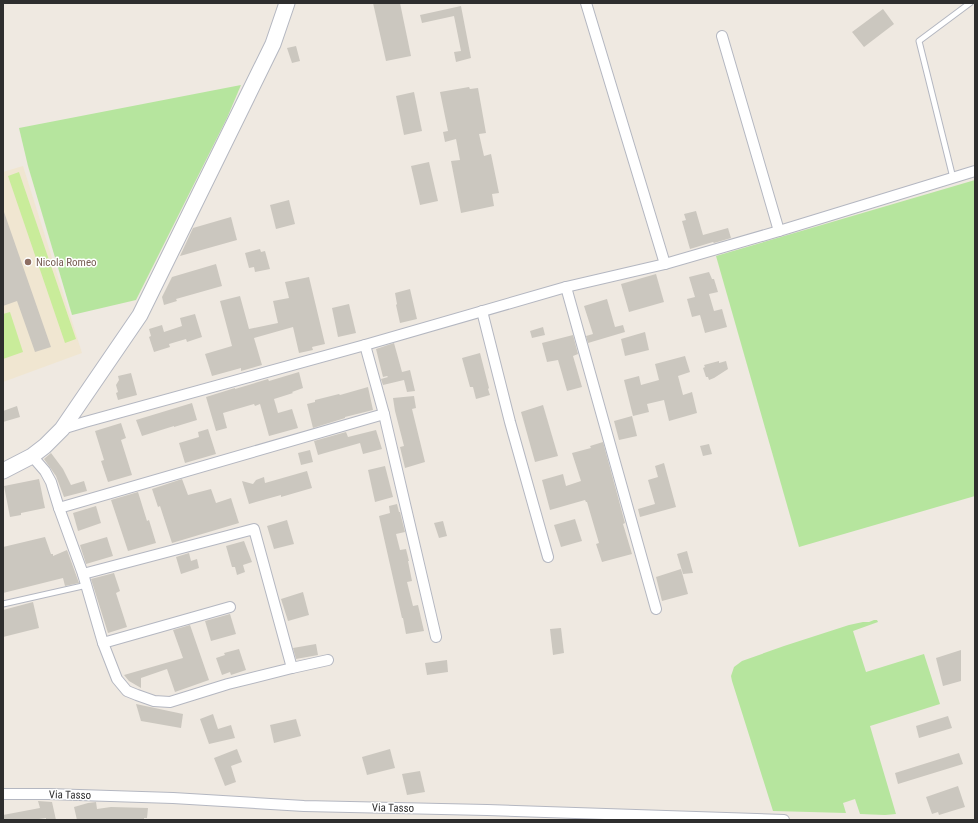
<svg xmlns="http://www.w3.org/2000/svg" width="978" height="823" font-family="'Roboto Condensed',sans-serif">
  <rect width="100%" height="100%" fill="#efe9e1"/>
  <polygon fill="#f0e6d1" points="23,166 82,353 3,382 3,172"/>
  <g fill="#b6e59e">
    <polygon points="241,85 227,118 136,300 72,315 28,166 19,128"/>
    <polygon points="975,180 975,496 799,547 716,256"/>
    <polygon points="874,620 877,620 878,622 853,631 866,672 924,654 940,704 870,726 896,814 885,815 860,814 855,799 843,803 846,813 773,811 732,681 731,676 734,667 742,661 784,646 849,625 863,622 869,622"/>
  </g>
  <g fill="#c9ec9a">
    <polygon points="19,172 76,339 65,343 8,176"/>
    <polygon points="10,312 23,352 3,359 3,314"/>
  </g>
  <g fill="#cbc7bf">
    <polygon points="373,3 400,3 411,56 386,61"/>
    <polygon points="461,6 471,58 456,62 454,52 461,51 454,16 422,23 420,15"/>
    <polygon points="883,9 894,24 864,47 852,32"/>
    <polygon points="296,46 300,61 292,63 287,48"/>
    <polygon points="469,87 470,89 478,88 486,133 479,134 484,156 491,154 499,193 492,194 494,206 461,213 451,161 460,160 456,139 445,142 443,132 448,131 440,92"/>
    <polygon points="414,92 422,131 404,135 396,96"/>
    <polygon points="429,162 438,201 420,205 411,166"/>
    <polygon points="289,200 295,224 276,229 270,205"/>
    <polygon points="696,211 703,235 728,228 731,238 714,243 713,242 690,249 682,221 686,220 684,214"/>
    <polygon points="4,212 51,347 35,352 17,301 3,306 3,213"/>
    <polygon points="231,217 237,240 180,256 193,228"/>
    <polygon points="260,249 261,252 265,251 270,269 255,272 254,267 249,268 245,253"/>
    <polygon points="216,264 222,286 176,299 177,301 164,305 162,297 172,277"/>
    <polygon points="709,272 712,279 714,279 718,292 709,294 714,311 722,309 727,327 705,333 700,315 692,317 687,299 695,297 689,277"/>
    <polygon points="656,274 664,302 629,312 621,284"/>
    <polygon points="309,277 325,344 312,347 313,350 299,353 293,327 254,338 262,365 241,371 241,368 212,376 205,354 232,346 220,301 240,296 249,329 278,323 273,301 289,298 285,282"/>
    <polygon points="410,289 417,319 400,323 396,305 397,304 395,293"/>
    <polygon points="607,299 615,327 623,325 625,332 588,343 586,336 593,334 584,306"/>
    <polygon points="349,304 356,333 338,337 332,308"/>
    <polygon points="195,314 202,337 187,342 186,339 169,344 170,347 154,352 149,337 151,336 149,329 162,325 164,332 182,326 180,318"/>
    <polygon points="543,327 545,335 532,338 530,331"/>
    <polygon points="645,332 649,350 625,356 621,339"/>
    <polygon points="573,335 578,354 573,356 582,387 567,391 558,360 547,362 542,343"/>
    <polygon points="394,343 402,372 410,370 415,391 407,392 404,380 383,385 381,379 388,377 387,376 383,377 376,349"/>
    <polygon points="480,353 489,388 488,389 490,395 476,399 473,387 470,387 462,358"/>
    <polygon points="685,356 690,372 678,376 683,395 692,392 697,413 669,421 664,400 647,404 649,412 633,416 624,380 639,376 641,385 659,380 655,364"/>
    <polygon points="719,361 719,363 726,361 728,369 714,378 709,380 708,377 706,377 703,368 705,367 704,365"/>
    <polygon points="299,372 303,388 292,392 293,393 274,399 278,413 292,409 298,428 269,436 260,404 255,406 254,404 223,413 227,428 216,431 206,397 235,388 235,389 268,379 269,381"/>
    <polygon points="131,373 137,395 118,400 116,393 118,392 116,385 119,380 118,376"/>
    <polygon points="368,387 373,410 345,417 345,418 313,428 307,404 315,402 315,400 339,394 340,395"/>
    <polygon points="414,396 416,408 412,409 425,462 405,468 400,447 404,446 395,411 393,398"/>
    <polygon points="192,403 197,420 174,427 174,426 142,436 136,420"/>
    <polygon points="543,405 558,456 535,462 521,412"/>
    <polygon points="17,406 20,417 3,422 3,411"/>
    <polygon points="632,416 637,436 619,440 614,421"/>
    <polygon points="121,423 126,438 121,440 132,475 108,482 101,461 104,460 95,431"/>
    <polygon points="208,429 216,454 185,463 179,443 199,437 198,432"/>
    <polygon points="376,430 382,449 363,454 360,443 318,455 314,441 346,432 348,437"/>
    <polygon points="603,442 625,523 623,524 632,554 602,562 596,544 599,543 587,502 586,502 585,500 550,510 542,480 563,474 566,486 581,481 572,453 591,448 590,446"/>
    <polygon points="709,444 712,454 703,456 700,446"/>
    <polygon points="310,450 313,462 301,465 298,453"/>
    <polygon points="51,453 63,469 71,485 84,481 87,491 64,497 56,476 44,459"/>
    <polygon points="664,463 676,507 640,517 638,509 655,504 648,480 658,477 655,466"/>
    <polygon points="385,466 393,497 375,502 368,470"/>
    <polygon points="307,471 312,488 281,497 281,495 249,504 242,481 253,484 256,480 264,477 265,483"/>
    <polygon points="39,479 45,508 21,513 21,515 10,517 4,486"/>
    <polygon points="182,479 188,495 211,489 216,503 231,498 239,523 172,543 160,506 158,507 152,489"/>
    <polygon points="138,492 147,521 149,520 156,543 128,551 111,500"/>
    <polygon points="397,504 399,512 400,512 405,532 396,534 400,550 406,549 409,561 408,561 412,581 407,582 413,606 418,605 424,631 406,634 403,618 402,618 379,516 390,513 389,506"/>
    <polygon points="96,506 101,523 78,531 73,513"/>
    <polygon points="575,519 582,541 561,547 554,525"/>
    <polygon points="287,520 294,544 274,549 267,526"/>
    <polygon points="443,521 447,536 439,538 434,523"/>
    <polygon points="45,537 51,554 53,554 53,556 67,550 79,583 65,586 63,578 3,593 3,547"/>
    <polygon points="107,537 113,556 86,564 80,545"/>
    <polygon points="244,541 252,562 243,565 245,572 237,575 235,567 232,567 226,546"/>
    <polygon points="687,551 693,573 683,574 677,554"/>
    <polygon points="189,553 191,561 197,559 199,568 181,574 176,557"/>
    <polygon points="681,569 688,594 662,601 656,577"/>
    <polygon points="114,573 120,591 116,593 127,627 108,633 91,579"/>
    <polygon points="303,592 309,615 288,621 281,599"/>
    <polygon points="33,602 39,628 3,637 3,610"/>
    <polygon points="230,614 236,634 211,641 205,621"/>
    <polygon points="190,625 209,680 175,692 167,669 141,678 141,688 129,681 124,675 183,658 173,630"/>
    <polygon points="561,628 564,653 553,655 550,629"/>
    <polygon points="316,644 318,655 296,659 293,648"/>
    <polygon points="239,649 246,670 231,675 230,672 222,675 216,658 225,655 224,653"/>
    <polygon points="961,650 961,681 943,686 936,658"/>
    <polygon points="447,660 448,672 427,675 425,663"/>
    <polygon points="136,704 183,714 181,728 141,721"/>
    <polygon points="213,714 218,729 231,725 235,738 209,744 200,719"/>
    <polygon points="948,716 952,728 919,738 916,726"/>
    <polygon points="296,719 301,736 274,743 270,725"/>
    <polygon points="237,749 242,762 231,766 236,782 225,786 214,758"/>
    <polygon points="390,749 395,768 367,775 362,757"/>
    <polygon points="959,753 963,764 898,784 895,773"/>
    <polygon points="420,771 425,792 407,795 402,774"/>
    <polygon points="958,786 965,807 939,815 938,812 932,814 926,797"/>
    <polygon points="38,801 52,802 56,820 46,820 46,818 32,820 3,820 3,815 40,808"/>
    <polygon points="96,802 97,809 111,807 148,808 147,818 144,818 144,820 77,820 74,807 88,803"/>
  </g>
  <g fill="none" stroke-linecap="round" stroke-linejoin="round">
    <defs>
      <g id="lane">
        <polyline points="953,178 919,41 970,3"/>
        <polyline points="3,604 87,585"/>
      </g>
      <g id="street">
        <polyline points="586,3 665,264"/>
        <polyline points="722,36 779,231"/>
        <polyline points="566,287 656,609"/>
        <polyline points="482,311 510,422 548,557"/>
        <polyline points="365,345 384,414 436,637"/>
        <polyline points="62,429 85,422 365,345 566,287 665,264 779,231 975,171"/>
        <polyline points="32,456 45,471 51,482 59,508 83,574 103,643 117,679 127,691 137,695 154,701 170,702 228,684 292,668 328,660"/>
        <polyline points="59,508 384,414"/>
        <polyline points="83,574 254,529 292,668"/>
        <polyline points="103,643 230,607"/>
        <polyline points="3,794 48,794 173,798 304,806 487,810 784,820"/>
      </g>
      <polyline id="secondary" points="3,471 32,456 45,446 62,429 140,315 273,44 287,3"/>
    </defs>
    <use href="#lane" stroke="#b4b7c1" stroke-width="7"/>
    <use href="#street" stroke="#b4b7c1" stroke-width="12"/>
    <use href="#secondary" stroke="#b4b7c1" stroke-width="17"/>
    <use href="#lane" stroke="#fff" stroke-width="5"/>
    <use href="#street" stroke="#fff" stroke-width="10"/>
    <use href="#secondary" stroke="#fff" stroke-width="15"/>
  </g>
  <circle fill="#8d6e63" stroke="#fff" stroke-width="1.5" cx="28" cy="262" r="4"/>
  <g text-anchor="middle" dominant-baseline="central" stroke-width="3" stroke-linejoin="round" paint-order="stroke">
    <g font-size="11" fill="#785e54" stroke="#fff" text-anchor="start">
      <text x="36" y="262">Nicola Romeo</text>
    </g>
    <g font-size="11" fill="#2e2e2e" stroke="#fff">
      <text transform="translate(70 795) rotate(1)">Via Tasso</text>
      <text transform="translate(393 808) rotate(1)">Via Tasso</text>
    </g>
  </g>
  <rect width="978" height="823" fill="none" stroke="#2e2e2e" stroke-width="8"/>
</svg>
